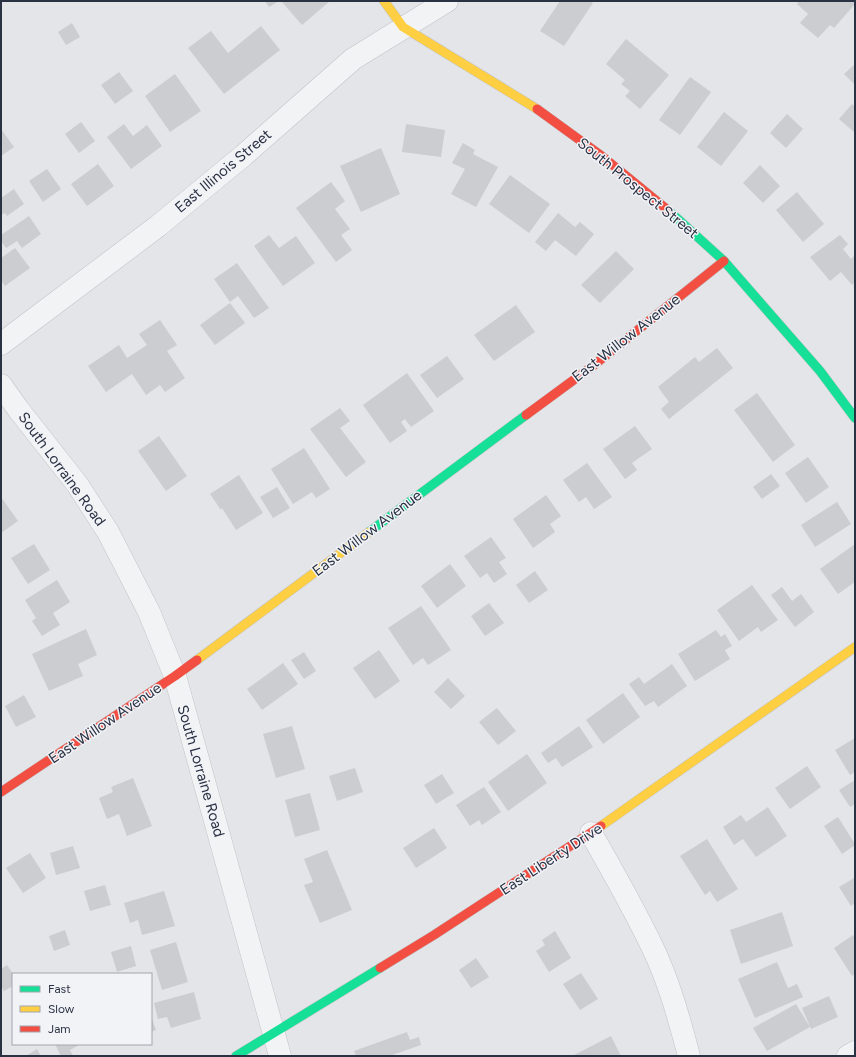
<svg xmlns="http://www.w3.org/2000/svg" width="856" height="1057" font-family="Figtree,sans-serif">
  <rect width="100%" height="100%" fill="#e4e5e8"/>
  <g fill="#cccdd0">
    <polygon points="265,1 279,1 269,7"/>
    <polygon points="283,1 330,1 302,25 282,2"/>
    <polygon points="560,1 590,1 593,3 564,46 540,31"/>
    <polygon points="799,1 855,1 855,4 834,28 830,25 818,38 800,23 808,14 797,4"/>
    <polygon points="72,23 80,37 66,45 58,32"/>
    <polygon points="261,26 280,50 224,94 188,48 211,31 228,53"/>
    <polygon points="626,39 669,75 640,109 625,96 630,91 621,84 625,80 606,64"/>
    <polygon points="855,64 855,85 844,74"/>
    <polygon points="119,72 133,91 115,104 101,85"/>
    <polygon points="175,74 201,111 170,132 145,96"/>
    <polygon points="690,77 711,92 680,135 659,120"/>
    <polygon points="852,104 855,107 855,131 854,132 839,119"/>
    <polygon points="724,112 748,131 721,166 697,147"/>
    <polygon points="787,114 803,129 786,148 770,133"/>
    <polygon points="81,122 95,141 79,153 65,134"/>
    <polygon points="124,124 133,136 147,125 162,146 131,169 107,137"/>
    <polygon points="406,124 445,130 441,157 402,152"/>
    <polygon points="1,129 14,147 1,156"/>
    <polygon points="463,143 475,150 473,154 498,167 476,207 451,194 465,169 452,163"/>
    <polygon points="381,148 400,194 361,212 340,166"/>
    <polygon points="98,164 114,186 87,206 71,184"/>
    <polygon points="760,165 780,186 763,203 743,183"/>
    <polygon points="47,169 61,189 43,202 29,181"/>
    <polygon points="510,175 550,204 529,233 489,204"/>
    <polygon points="331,182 345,201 335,209 350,229 341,235 352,250 336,262 296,208"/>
    <polygon points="14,189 24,204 7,216 5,213 1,215 1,198"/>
    <polygon points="797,192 824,224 803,242 776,210"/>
    <polygon points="558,213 575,227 580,222 594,234 576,256 555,240 546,251 535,242"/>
    <polygon points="29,216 41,234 22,248 17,241 6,248 1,241 1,235"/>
    <polygon points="269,235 279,248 296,236 315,263 283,286 254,246"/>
    <polygon points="840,235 848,244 843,249 851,259 855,255 855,282 852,285 841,272 830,281 810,257"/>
    <polygon points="15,248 30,268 5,286 1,280 1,258"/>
    <polygon points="616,251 634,269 600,303 581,285"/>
    <polygon points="237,263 269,308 254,318 238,296 230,302 214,279"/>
    <polygon points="230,303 245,323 215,345 200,325"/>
    <polygon points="516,305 535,332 494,361 474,335"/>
    <polygon points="160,320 177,345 167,351 185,378 165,392 160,385 146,395 132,374 106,392 88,366 119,345 127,358 147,345 139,334"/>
    <polygon points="717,348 733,368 669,419 661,409 669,402 658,387 695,357 699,362"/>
    <polygon points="447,356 464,379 437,398 420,375"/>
    <polygon points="407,373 434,411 411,427 405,419 401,422 407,431 390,443 363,405"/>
    <polygon points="757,393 795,445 773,462 734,410"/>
    <polygon points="340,408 350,421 340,428 366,462 346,477 310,429"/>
    <polygon points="635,426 652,449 632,463 637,470 625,479 603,449"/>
    <polygon points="159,436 187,476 166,491 138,451"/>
    <polygon points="304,448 330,489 316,498 312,492 293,504 271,469"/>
    <polygon points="808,457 829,487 806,503 785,473"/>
    <polygon points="587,463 612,497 594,509 586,497 579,502 563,480"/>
    <polygon points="771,474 780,486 762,499 753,487"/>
    <polygon points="239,475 263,513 236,530 222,508 221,510 210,494"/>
    <polygon points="277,487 290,508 273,518 260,497"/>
    <polygon points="546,495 561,516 550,524 555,532 533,548 513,519"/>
    <polygon points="1,497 18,521 1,533"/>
    <polygon points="837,502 851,524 815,547 801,525"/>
    <polygon points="491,537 506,558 499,562 507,574 494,583 487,573 480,578 464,556"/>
    <polygon points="34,544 50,570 28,584 11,558"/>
    <polygon points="855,544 855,582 838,594 820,569"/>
    <polygon points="450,564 466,586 437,608 421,586"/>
    <polygon points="535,571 548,590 529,603 516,585"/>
    <polygon points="57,580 70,602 53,613 60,625 42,636 32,621 36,618 25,600"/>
    <polygon points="752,585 778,620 761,632 758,627 739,641 717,610"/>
    <polygon points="782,587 792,601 801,594 814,612 795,627 771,595"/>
    <polygon points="489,603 504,623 485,636 471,616"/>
    <polygon points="421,606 451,650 428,665 423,658 413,665 388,628"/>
    <polygon points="86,629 97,655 78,664 83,676 49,691 32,654"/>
    <polygon points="716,630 721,637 725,634 732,646 725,650 730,659 695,681 678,654"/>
    <polygon points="379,650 400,681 375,699 353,668"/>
    <polygon points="304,652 316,671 304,679 291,660"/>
    <polygon points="283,663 298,684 262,710 247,689"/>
    <polygon points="672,664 687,686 658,707 654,701 645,706 629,684 639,677 644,684"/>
    <polygon points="448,678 465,696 451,709 434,692"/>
    <polygon points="623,693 640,717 603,744 586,720"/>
    <polygon points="24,695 36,717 16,727 5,706"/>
    <polygon points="497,708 516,731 498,745 479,722"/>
    <polygon points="292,726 305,769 276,778 263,734"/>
    <polygon points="579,726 593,747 562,767 556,758 548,763 541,753"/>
    <polygon points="855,738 855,772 850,775 835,750"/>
    <polygon points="527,754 547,783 508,811 488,782"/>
    <polygon points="807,766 821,787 790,809 775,788"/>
    <polygon points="355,768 363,792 337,801 329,776"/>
    <polygon points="442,774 454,793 436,804 424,785"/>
    <polygon points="133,778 152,826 127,836 119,814 107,819 99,798 113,792 111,787"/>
    <polygon points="855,780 855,804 850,807 839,790"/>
    <polygon points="484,787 501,812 482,825 479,820 470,826 456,805"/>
    <polygon points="310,793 320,830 295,837 285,800"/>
    <polygon points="768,807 787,836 756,857 743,839 734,845 723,827 741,815 746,822"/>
    <polygon points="838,817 855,844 855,845 842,854 824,826"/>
    <polygon points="434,828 447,848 416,868 403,848"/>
    <polygon points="707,839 738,889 717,902 710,891 705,895 680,856"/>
    <polygon points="73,846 80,868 56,875 50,853"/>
    <polygon points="327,850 352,910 320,923 304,885 313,882 304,859"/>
    <polygon points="30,853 46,878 23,893 6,868"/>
    <polygon points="854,878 855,880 855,903 851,906 839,887"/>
    <polygon points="105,885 111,905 90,911 84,891"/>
    <polygon points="164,891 175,926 142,935 138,920 130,923 124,903"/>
    <polygon points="782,912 793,946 741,964 730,930"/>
    <polygon points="65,930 70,945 54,951 49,936"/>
    <polygon points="555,931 571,958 549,972 536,951 545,945 542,940"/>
    <polygon points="853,935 855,938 855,974 852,976 834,948"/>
    <polygon points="176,942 188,982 162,990 150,950"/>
    <polygon points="131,946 136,966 117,972 111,952"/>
    <polygon points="476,958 489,977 471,988 459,970"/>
    <polygon points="777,962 788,988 797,984 803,997 755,1018 738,979"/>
    <polygon points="7,965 13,974 13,986 4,991 1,986 1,969"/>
    <polygon points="581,973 598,999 580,1010 563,984"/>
    <polygon points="194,992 201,1019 171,1028 167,1017 158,1019 154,1003"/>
    <polygon points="829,996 838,1017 811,1029 802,1008"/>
    <polygon points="796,1004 810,1027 767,1051 753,1028"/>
    <polygon points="151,1016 156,1030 151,1032"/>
    <polygon points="407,1032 410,1040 419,1037 421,1045 392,1055 393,1056 356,1056 354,1051"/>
    <polygon points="611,1036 621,1056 574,1056 574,1055"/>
    <polygon points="55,1044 81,1044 70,1050 73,1056 61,1056"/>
    <polygon points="37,1049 41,1056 26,1056"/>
  </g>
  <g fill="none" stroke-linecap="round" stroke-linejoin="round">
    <defs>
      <g id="street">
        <polyline points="1,344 158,226 244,155 353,59 447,1"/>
        <polyline points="1,385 18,409 77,484 108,532 149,612 175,676 280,1056"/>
        <path d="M591,833C614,874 638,915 657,957C671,989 680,1022 689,1056"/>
        <polyline points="848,1056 855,1052"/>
      </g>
      <g id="fast">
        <polyline points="669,211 724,261 820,371 855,418"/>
        <polyline points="369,532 526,415"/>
        <polyline points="236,1056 380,968"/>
      </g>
      <g id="slow">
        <polyline points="384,1 403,27 537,109"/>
        <polyline points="197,660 369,532"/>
        <polyline points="601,826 855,647"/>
      </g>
      <g id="jam">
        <polyline points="537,109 603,157 669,211"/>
        <polyline points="526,415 594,365 724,261"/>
        <polyline points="1,792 175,676 197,660"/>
        <polyline points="380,968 434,935 601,826"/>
      </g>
    </defs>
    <use href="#street" stroke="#c2c3c6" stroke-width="23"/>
    <use href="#fast" stroke="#c2c3c6" stroke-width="10"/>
    <use href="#slow" stroke="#c2c3c6" stroke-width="10"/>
    <use href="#jam" stroke="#c2c3c6" stroke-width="10"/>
    <use href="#street" stroke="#f2f3f5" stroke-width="22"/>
    <use href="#fast" stroke="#16e098" stroke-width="9"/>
    <use href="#slow" stroke="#ffcf43" stroke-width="9"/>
    <use href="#jam" stroke="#f24e42" stroke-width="9"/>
  </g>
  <g text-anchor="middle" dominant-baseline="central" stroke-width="3" stroke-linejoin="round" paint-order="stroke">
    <g font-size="15" fill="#2a3142" stroke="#f1f3f7">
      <text transform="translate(223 171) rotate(-40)">East Illinois Street</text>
      <text transform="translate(638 188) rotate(39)">South Prospect Street</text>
      <text transform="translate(626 338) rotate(-38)">East Willow Avenue</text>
      <text transform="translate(62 469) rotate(54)">South Lorraine Road</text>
      <text transform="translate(367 533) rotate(-37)">East Willow Avenue</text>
      <text transform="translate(105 723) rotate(-34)">East Willow Avenue</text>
      <text transform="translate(201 771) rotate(74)">South Lorraine Road</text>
      <text transform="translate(551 859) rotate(-33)">East Liberty Drive</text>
    </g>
  </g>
  <rect width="856" height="1057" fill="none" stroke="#2a3142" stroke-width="4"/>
  <rect x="12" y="973" width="140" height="72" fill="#f1f3f7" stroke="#a1a5af"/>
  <rect x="20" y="986" width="20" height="6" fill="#16e098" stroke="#a1a5af"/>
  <text x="48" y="993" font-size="12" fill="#2a3142">Fast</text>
  <rect x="20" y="1006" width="20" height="6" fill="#ffcf43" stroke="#a1a5af"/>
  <text x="48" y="1013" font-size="12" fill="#2a3142">Slow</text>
  <rect x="20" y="1026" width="20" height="6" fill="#f24e42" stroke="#a1a5af"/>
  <text x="48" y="1033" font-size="12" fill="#2a3142">Jam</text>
</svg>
